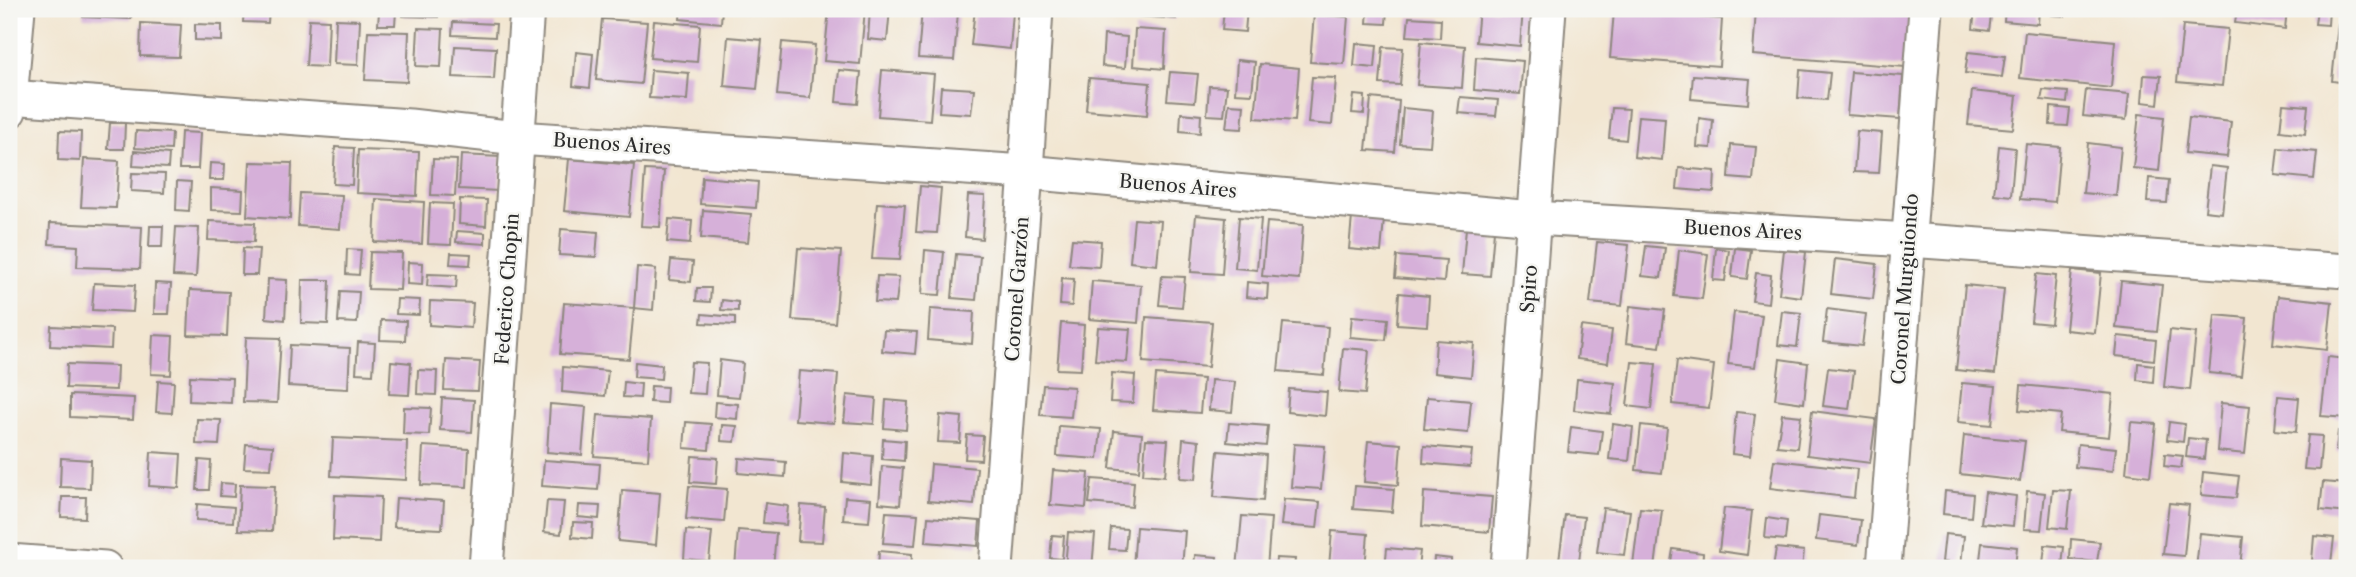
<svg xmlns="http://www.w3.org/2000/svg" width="2356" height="577" font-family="'Libre Caslon Text',serif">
  <rect width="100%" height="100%" fill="#f6f6f2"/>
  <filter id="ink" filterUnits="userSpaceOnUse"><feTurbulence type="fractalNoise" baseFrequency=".0143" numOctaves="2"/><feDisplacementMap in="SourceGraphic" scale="14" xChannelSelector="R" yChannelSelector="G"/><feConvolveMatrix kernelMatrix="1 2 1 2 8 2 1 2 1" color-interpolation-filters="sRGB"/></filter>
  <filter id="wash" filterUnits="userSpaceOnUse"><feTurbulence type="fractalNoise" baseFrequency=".00686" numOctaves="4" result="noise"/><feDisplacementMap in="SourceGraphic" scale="28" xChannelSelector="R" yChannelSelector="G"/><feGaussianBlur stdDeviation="1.57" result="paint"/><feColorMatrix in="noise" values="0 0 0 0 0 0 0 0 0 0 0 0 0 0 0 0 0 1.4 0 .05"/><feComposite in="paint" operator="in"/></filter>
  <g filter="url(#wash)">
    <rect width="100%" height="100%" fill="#f2e6d1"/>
    <g id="blocks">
      <g fill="#d6b0d9">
        <polygon points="84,9 132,9 131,19 83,17"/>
        <polygon points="244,9 269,9 268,23 243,22"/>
        <polygon points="403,9 439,9 438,17 403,16"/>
        <polygon points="681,9 722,9 721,23 680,19"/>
        <polygon points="829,9 865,9 860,64 824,61"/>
        <polygon points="870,9 890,9 887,41 868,39"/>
        <polygon points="922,9 958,12 954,60 918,58"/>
        <polygon points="975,9 1013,12 1010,49 971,45"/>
        <polygon points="1124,9 1177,9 1176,19 1124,15"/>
        <polygon points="1224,9 1247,9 1245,32 1222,30"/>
        <polygon points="1368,9 1387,9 1386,24 1367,23"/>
        <polygon points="1479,9 1523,9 1520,46 1476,42"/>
        <polygon points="1756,9 1910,9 1905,67 1753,55"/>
        <polygon points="1975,9 1992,9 1989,31 1973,29"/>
        <polygon points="2005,9 2039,9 2038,24 2004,21"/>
        <polygon points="2053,9 2066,9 2065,16 2052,15"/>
        <polygon points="2237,9 2287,9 2285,29 2235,23"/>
        <polygon points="2317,9 2329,9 2328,25 2315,24"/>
        <polygon points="1614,11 1722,19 1719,66 1610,58"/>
        <polygon points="379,12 396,12 395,25 378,25"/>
        <polygon points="1314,14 1348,17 1344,64 1310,62"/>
        <polygon points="1409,17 1441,19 1440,38 1407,36"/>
        <polygon points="309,19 329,20 327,67 306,66"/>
        <polygon points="336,19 360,20 358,65 334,64"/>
        <polygon points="602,19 647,22 641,84 596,80"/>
        <polygon points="654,21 700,25 697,62 650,58"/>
        <polygon points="453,22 496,24 495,37 452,35"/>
        <polygon points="141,23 181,25 179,57 140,56"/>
        <polygon points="195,24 222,25 222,41 195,40"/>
        <polygon points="2338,24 2347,25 2347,83 2332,81"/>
        <polygon points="2183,25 2228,29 2222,86 2177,82"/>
        <polygon points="418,28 443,29 441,67 416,66"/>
        <polygon points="1135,29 1166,31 1164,69 1133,66"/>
        <polygon points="368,31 409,32 407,82 365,80"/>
        <polygon points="2025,32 2115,41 2111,88 2020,78"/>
        <polygon points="1104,35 1127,37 1125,68 1102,66"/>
        <polygon points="728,37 762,40 757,89 724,86"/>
        <polygon points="782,42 815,45 810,98 777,95"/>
        <polygon points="1421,42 1465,46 1462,88 1417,85"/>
        <polygon points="1356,43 1377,45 1375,68 1354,66"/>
        <polygon points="455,46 496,48 494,79 453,77"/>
        <polygon points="1383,47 1403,48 1400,85 1380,84"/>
        <polygon points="576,52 593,54 590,88 573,86"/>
        <polygon points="1968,52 2005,56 2002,77 1965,73"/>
        <polygon points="1476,57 1523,61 1520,94 1474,90"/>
        <polygon points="1237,60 1255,62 1252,94 1235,93"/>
        <polygon points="1260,64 1299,68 1295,121 1255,118"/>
        <polygon points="651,70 689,73 687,100 649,98"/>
        <polygon points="839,70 861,72 858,104 836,102"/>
        <polygon points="882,70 934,74 930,120 878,116"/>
        <polygon points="1800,70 1830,73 1827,100 1798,98"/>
        <polygon points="1170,72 1198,74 1195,102 1167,100"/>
        <polygon points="1851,72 1903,76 1900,119 1847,115"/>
        <polygon points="1693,75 1750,79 1748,104 1691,99"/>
        <polygon points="2144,75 2161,76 2158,104 2142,102"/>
        <polygon points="1312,77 1336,78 1332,125 1308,123"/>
        <polygon points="1089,78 1150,83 1147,115 1086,110"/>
        <polygon points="1209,86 1227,87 1224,116 1207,115"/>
        <polygon points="941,87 974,89 971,114 939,112"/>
        <polygon points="2043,90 2068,92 2067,103 2041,100"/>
        <polygon points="2086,90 2129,94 2126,120 2083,116"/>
        <polygon points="1972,91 2017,96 2013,129 1968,125"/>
        <polygon points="1354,95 1365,96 1364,114 1352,113"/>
        <polygon points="1460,97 1498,100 1496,116 1458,113"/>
        <polygon points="1371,98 1399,101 1395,152 1366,150"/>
        <polygon points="1229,104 1244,105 1242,129 1226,128"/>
        <polygon points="2283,104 2308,106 2305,134 2280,131"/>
        <polygon points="2051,107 2070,109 2068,126 2050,125"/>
        <polygon points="1403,108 1433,111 1430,146 1400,144"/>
        <polygon points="1612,108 1629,109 1626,140 1609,138"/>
        <polygon points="1181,113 1201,115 1200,133 1180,131"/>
        <polygon points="2139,114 2164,117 2159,171 2133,168"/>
        <polygon points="1638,116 1665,118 1662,160 1634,157"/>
        <polygon points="2189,117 2231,122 2227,157 2185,153"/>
        <polygon points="1699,118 1713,120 1711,148 1697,147"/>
        <polygon points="110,123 125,123 124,149 108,149"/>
        <polygon points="59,131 81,132 80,161 58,160"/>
        <polygon points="136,131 172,133 171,150 135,148"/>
        <polygon points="1857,131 1882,133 1879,173 1854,172"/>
        <polygon points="181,132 200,133 198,169 179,169"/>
        <polygon points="2088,143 2121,147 2116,196 2083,193"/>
        <polygon points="2026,144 2060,147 2055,202 2020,199"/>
        <polygon points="1731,145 1756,147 1753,180 1729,178"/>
        <polygon points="1999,146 2015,148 2011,196 1994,194"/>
        <polygon points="335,147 354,148 352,185 333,184"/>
        <polygon points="2278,148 2317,152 2314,179 2275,175"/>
        <polygon points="358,150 419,152 417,196 356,193"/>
        <polygon points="134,151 169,154 168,168 133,166"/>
        <polygon points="461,155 501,157 499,191 459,189"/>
        <polygon points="84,159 119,161 116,208 81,207"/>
        <polygon points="433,159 457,160 455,196 431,195"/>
        <polygon points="569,159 634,165 629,217 564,211"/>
        <polygon points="250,162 292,163 290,219 247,216"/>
        <polygon points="210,163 225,164 224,180 209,180"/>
        <polygon points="2210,166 2227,168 2222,213 2205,211"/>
        <polygon points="1679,168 1715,171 1714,192 1677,189"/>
        <polygon points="645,170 664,171 660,227 641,226"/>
        <polygon points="132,173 165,174 164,193 131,191"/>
        <polygon points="702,177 758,182 756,208 700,204"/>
        <polygon points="2149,178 2169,180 2167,203 2147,202"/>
        <polygon points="177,181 191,182 189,211 176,210"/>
        <polygon points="920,186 941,188 937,233 916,232"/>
        <polygon points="211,188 243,190 242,211 211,210"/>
        <polygon points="300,193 342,195 340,229 298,226"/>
        <polygon points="968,195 985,196 982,239 965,237"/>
        <polygon points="376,199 424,202 422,244 374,242"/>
        <polygon points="460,199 487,200 486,226 459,224"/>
        <polygon points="430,203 453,204 451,245 428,244"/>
        <polygon points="877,203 905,205 900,260 872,259"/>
        <polygon points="703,210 751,214 748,242 701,238"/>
        <polygon points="1196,215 1226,218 1222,274 1191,272"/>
        <polygon points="1239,217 1261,219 1257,270 1235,268"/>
        <polygon points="1352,217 1384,219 1381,252 1349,249"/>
        <polygon points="669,219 692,221 690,244 667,242"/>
        <polygon points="1134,219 1161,221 1157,265 1130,262"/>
        <polygon points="209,221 255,223 254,242 208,240"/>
        <polygon points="1267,222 1303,225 1299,279 1262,276"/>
        <polygon points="50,223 142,227 140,269 77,267 78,246 49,244"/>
        <polygon points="150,226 163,226 162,247 149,247"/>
        <polygon points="176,227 199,228 196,277 173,276"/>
        <polygon points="1466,228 1494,231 1490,276 1462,274"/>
        <polygon points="561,229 598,232 596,257 559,255"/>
        <polygon points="457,231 485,233 485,244 456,242"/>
        <polygon points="1072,239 1101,241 1099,267 1069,265"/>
        <polygon points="1597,242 1629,245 1622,306 1590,303"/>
        <polygon points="1646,246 1665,248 1661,278 1642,276"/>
        <polygon points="243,248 259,249 257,275 242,275"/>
        <polygon points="798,248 841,251 835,323 792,320"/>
        <polygon points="1716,248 1729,250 1725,281 1713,280"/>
        <polygon points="1735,248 1751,250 1747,279 1732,277"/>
        <polygon points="347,249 361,250 359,275 346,274"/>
        <polygon points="925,250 944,252 940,295 922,294"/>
        <polygon points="1679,250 1708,254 1702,299 1674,296"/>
        <polygon points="1784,250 1806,252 1801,297 1779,294"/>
        <polygon points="370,252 402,253 400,290 368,289"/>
        <polygon points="451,253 471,254 470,265 450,264"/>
        <polygon points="956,254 980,256 976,300 952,298"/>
        <polygon points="1397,256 1446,260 1444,282 1395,278"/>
        <polygon points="1835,259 1877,264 1873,299 1831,294"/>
        <polygon points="671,260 693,262 691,282 669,280"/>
        <polygon points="408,262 423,263 422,285 407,284"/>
        <polygon points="637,267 656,269 653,310 634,308 629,359 560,354 564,303 634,308"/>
        <polygon points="2072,270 2101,273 2095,333 2066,330"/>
        <polygon points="1756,273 1771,275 1768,303 1752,301"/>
        <polygon points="428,274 457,275 456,288 427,286"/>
        <polygon points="2036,274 2056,276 2051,324 2031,322"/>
        <polygon points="877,276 899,277 896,303 875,302"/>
        <polygon points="1162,276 1185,277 1182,307 1159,305"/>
        <polygon points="1062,278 1074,279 1072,306 1060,305"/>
        <polygon points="268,279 287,280 285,320 266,318"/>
        <polygon points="302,280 330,280 328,324 301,323"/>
        <polygon points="1092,281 1141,285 1138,323 1089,319"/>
        <polygon points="2121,281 2162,285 2157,332 2116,328"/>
        <polygon points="1247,282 1268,284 1267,299 1246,297"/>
        <polygon points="94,283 135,285 133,312 92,310"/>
        <polygon points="155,283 171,284 169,314 154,314"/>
        <polygon points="1965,285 2004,289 1995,374 1956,370"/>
        <polygon points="697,288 711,288 710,302 696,301"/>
        <polygon points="190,290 229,292 227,336 188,335"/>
        <polygon points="340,291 359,292 357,323 338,322"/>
        <polygon points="1399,293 1429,296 1427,326 1397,324"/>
        <polygon points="2278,296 2332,302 2327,350 2273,344"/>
        <polygon points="397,299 420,300 419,315 396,314"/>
        <polygon points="722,300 738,302 738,311 721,310"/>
        <polygon points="430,301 473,303 471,328 429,325"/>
        <polygon points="1630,306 1665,310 1660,347 1626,343"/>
        <polygon points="930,309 974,312 972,344 928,340"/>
        <polygon points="1827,309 1866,314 1862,346 1823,342"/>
        <polygon points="1782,311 1801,313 1797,347 1778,345"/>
        <polygon points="1734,312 1762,315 1755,367 1728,364"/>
        <polygon points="702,314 735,317 735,325 701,323"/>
        <polygon points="2215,315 2247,318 2241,376 2209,373"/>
        <polygon points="1352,316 1388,319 1386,340 1350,337"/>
        <polygon points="1146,317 1212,322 1208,367 1143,362"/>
        <polygon points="381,320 406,321 405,341 380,340"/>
        <polygon points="1061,323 1084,325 1081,370 1057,369"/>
        <polygon points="1283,323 1328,327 1324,375 1278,371"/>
        <polygon points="51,326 112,329 111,349 50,346"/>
        <polygon points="1581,326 1612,330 1608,363 1577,359"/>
        <polygon points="1098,327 1130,329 1127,362 1095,360"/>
        <polygon points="884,330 917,332 915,354 882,351"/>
        <polygon points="2170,330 2196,333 2190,390 2164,387"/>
        <polygon points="153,335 173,336 171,375 151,374"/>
        <polygon points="2118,336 2156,340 2154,360 2116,356"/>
        <polygon points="246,337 281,338 277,403 243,402"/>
        <polygon points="1436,340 1474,343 1471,377 1434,373"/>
        <polygon points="358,342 375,343 373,374 356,373"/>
        <polygon points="290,345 350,348 348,389 288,386"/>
        <polygon points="1343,348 1369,350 1365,394 1339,392"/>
        <polygon points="2328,357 2347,359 2347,418 2321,416"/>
        <polygon points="1780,359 1808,363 1804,403 1775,399"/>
        <polygon points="446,360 480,362 478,391 444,390"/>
        <polygon points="720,360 743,363 739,397 717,395"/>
        <polygon points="1677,360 1714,365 1709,408 1672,404"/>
        <polygon points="391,361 411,363 409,395 389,394"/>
        <polygon points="635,362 662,365 661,379 634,377"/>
        <polygon points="691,362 707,363 705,394 688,393"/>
        <polygon points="1632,362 1656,364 1651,409 1627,406"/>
        <polygon points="2138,363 2154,365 2153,382 2137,380"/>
        <polygon points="67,364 117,366 116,390 66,388"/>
        <polygon points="563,367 608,371 605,396 562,392"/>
        <polygon points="1828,368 1854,371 1849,409 1823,406"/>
        <polygon points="418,370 437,371 436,395 417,394"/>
        <polygon points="799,371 838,374 834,423 795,420"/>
        <polygon points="1112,373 1135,375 1133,403 1110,402"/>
        <polygon points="1156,375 1203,379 1200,413 1153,410"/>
        <polygon points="190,376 232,378 231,403 189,401"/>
        <polygon points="1577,379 1615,383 1611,414 1574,410"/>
        <polygon points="1211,380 1235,382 1232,412 1209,410"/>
        <polygon points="158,381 174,382 172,413 156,412"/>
        <polygon points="624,382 641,384 640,398 623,397"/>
        <polygon points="1962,383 1996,386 1992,425 1958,422"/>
        <polygon points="1043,385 1074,387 1071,417 1040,415"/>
        <polygon points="2021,385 2113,394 2109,437 2059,432 2061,414 2019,410"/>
        <polygon points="651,386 667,387 666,403 650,402"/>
        <polygon points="1289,389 1327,392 1325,416 1287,412"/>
        <polygon points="70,395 134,398 133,420 70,417"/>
        <polygon points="847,395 876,398 874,424 844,422"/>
        <polygon points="2278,396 2299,398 2296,432 2275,430"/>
        <polygon points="1427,397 1471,401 1468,433 1424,429"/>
        <polygon points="442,398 474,400 472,432 440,430"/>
        <polygon points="886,400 908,402 906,430 884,428"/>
        <polygon points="715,402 738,404 737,419 714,417"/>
        <polygon points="2221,403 2250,406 2245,454 2217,451"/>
        <polygon points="550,404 586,407 582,455 547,452"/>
        <polygon points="404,407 431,408 429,435 403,434"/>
        <polygon points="1812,411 1876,419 1870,463 1807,455"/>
        <polygon points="1736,412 1755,414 1750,456 1732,454"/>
        <polygon points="1782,414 1801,416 1797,448 1777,446"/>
        <polygon points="598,415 651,419 648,460 594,456"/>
        <polygon points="940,415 962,417 960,443 938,442"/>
        <polygon points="197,419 221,420 219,445 196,444"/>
        <polygon points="686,422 711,424 709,450 684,448"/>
        <polygon points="2131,422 2156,424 2150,476 2126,473"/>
        <polygon points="2169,422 2185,424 2183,442 2167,440"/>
        <polygon points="1229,423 1268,426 1266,446 1227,442"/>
        <polygon points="1613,424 1633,427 1629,461 1609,459"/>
        <polygon points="722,425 737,426 735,442 721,441"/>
        <polygon points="1641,425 1667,428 1662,473 1636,470"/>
        <polygon points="1059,426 1101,429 1098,459 1057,456"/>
        <polygon points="1571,427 1602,431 1599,455 1568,452"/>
        <polygon points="1114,431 1142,434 1139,471 1110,468"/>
        <polygon points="2338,431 2347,432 2347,452 2336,451"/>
        <polygon points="967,435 983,436 981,460 965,459"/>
        <polygon points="1964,435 2025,441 2020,481 1960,474"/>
        <polygon points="2308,435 2322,436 2319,470 2304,469"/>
        <polygon points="333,438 407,441 406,480 331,476"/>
        <polygon points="2188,438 2206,440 2204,459 2186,457"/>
        <polygon points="883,439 905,441 904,461 882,459"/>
        <polygon points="1146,439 1168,440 1165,476 1143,474"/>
        <polygon points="1183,439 1199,441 1196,479 1180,478"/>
        <polygon points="1368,441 1401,444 1398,485 1364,482"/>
        <polygon points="246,444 273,446 271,469 244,468"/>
        <polygon points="1294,444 1325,446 1321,489 1291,487"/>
        <polygon points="2078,444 2116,448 2113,471 2075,467"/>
        <polygon points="423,446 469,449 467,487 421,485"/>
        <polygon points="1424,446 1472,450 1470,467 1423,463"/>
        <polygon points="1218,451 1266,455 1263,501 1214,497"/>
        <polygon points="151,452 181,454 179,488 149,486"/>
        <polygon points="844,453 873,456 871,485 842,482"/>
        <polygon points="2165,454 2183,456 2181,468 2164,466"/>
        <polygon points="692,456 718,458 716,484 690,482"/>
        <polygon points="61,458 91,460 90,488 60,487"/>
        <polygon points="739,458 786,462 785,477 738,473"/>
        <polygon points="199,460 211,461 209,490 197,490"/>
        <polygon points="544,460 600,464 598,490 542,486"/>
        <polygon points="1774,460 1857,469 1854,498 1770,488"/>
        <polygon points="931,464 977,468 974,505 928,501"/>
        <polygon points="882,466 903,468 900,505 879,503"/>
        <polygon points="1053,470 1089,473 1086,508 1050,505"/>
        <polygon points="2203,472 2239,476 2236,498 2201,495"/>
        <polygon points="1092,479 1134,482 1132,507 1089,503"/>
        <polygon points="2323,482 2347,484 2347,513 2320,510"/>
        <polygon points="221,483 235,484 234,497 220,496"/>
        <polygon points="240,485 275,486 272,531 238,530"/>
        <polygon points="689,486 727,489 724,522 686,519"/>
        <polygon points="1355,486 1394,489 1392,512 1353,509"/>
        <polygon points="622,490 660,493 656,545 618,541"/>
        <polygon points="2053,490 2071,491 2067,529 2049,527"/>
        <polygon points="1945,491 1973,494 1971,517 1943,514"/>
        <polygon points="2027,491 2045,493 2041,530 2024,529"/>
        <polygon points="1424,492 1492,497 1489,532 1422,526"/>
        <polygon points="1985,492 2016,496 2013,526 1981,523"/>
        <polygon points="335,495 381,497 379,542 333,540"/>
        <polygon points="62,497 86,497 85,518 61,517"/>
        <polygon points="845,497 871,499 869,522 843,520"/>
        <polygon points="396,498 444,501 442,529 394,527"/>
        <polygon points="1284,499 1320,502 1317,528 1281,525"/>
        <polygon points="547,501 564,502 561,534 544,532"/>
        <polygon points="765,503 788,506 786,525 763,523"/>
        <polygon points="2169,503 2189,505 2184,556 2163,554"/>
        <polygon points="197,504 234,507 233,522 196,520"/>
        <polygon points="579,505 600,506 599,519 578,517"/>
        <polygon points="801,505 825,507 822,542 798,541"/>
        <polygon points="1603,508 1630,511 1624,555 1597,552"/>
        <polygon points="1640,508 1662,510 1655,568 1633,565"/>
        <polygon points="1724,508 1752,511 1747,555 1719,551"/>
        <polygon points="886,512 918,514 915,545 883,543"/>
        <polygon points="1565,515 1584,517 1579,562 1559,560"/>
        <polygon points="1819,515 1861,520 1858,545 1816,540"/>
        <polygon points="1242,516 1271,518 1267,568 1237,568"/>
        <polygon points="928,517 980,521 978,546 926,542"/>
        <polygon points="1767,518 1787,521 1785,540 1765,538"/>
        <polygon points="573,522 593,523 592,539 572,537"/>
        <polygon points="1136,527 1185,531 1182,568 1133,568"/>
        <polygon points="1111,528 1127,529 1125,550 1109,549"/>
        <polygon points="686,530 712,532 709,561 684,559"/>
        <polygon points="738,530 776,533 773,568 735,568"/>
        <polygon points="1332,531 1368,534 1365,568 1329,567"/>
        <polygon points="1068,532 1095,534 1092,568 1065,568"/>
        <polygon points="2200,533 2243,537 2240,568 2196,568"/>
        <polygon points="1945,534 1964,536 1961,564 1942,562"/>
        <polygon points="1052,535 1064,536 1062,559 1050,558"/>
        <polygon points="2314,536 2334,538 2331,563 2312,561"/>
        <polygon points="2071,539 2100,542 2097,562 2070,559"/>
        <polygon points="1982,543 2017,547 2015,568 1979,568"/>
        <polygon points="2045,545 2064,547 2062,566 2043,564"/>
        <polygon points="1387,548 1420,551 1418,568 1385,568"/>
        <polygon points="1776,548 1804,551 1802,568 1773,568"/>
        <polygon points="1673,549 1703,553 1702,568 1670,568"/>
        <polygon points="879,551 912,554 911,568 878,568"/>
        <polygon points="1195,555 1217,557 1216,568 1194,568"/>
        <polygon points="1434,557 1451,559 1451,568 1433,568"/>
        <polygon points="1276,558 1295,559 1294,568 1275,568"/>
        <polygon points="1715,560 1752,565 1752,568 1714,568"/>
        <polygon points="1570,563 1600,567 1600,568 1569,568"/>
      </g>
    </g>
  </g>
  <g filter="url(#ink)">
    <use href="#blocks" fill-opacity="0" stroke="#8e887e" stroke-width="2"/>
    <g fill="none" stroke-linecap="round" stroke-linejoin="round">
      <defs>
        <g id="minor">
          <polyline points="9,97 410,126 518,138 1026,172 1534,218 1909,240 2347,271"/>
          <polyline points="9,111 18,9"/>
          <polyline points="9,561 105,568"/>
          <polyline points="486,568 527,9"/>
          <polyline points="996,568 1026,172 1036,9"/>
          <polyline points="1508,568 1549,9"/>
          <polyline points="1884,568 1926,9"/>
        </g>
      </defs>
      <use href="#minor" stroke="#8e887e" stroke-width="37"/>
      <use href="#minor" stroke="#fff" stroke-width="33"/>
    </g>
  </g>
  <g text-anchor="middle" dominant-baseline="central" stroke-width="5" stroke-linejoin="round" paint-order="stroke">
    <g font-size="19" fill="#2b2b2b" stroke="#f6f6f2">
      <text transform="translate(612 144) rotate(4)">Buenos Aires</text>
      <text transform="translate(1178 186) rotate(5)">Buenos Aires</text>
      <text transform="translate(1743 230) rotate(3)">Buenos Aires</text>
      <text transform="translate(507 289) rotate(-86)">Federico Chopin</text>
      <text transform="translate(1017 289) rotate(-86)">Coronel Garzón</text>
      <text transform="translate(1529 289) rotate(-86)">Spiro</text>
      <text transform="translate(1905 289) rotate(-86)">Coronel Murguiondo</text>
    </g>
  </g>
  <rect width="2356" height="577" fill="none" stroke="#f6f6f2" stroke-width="35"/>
</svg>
